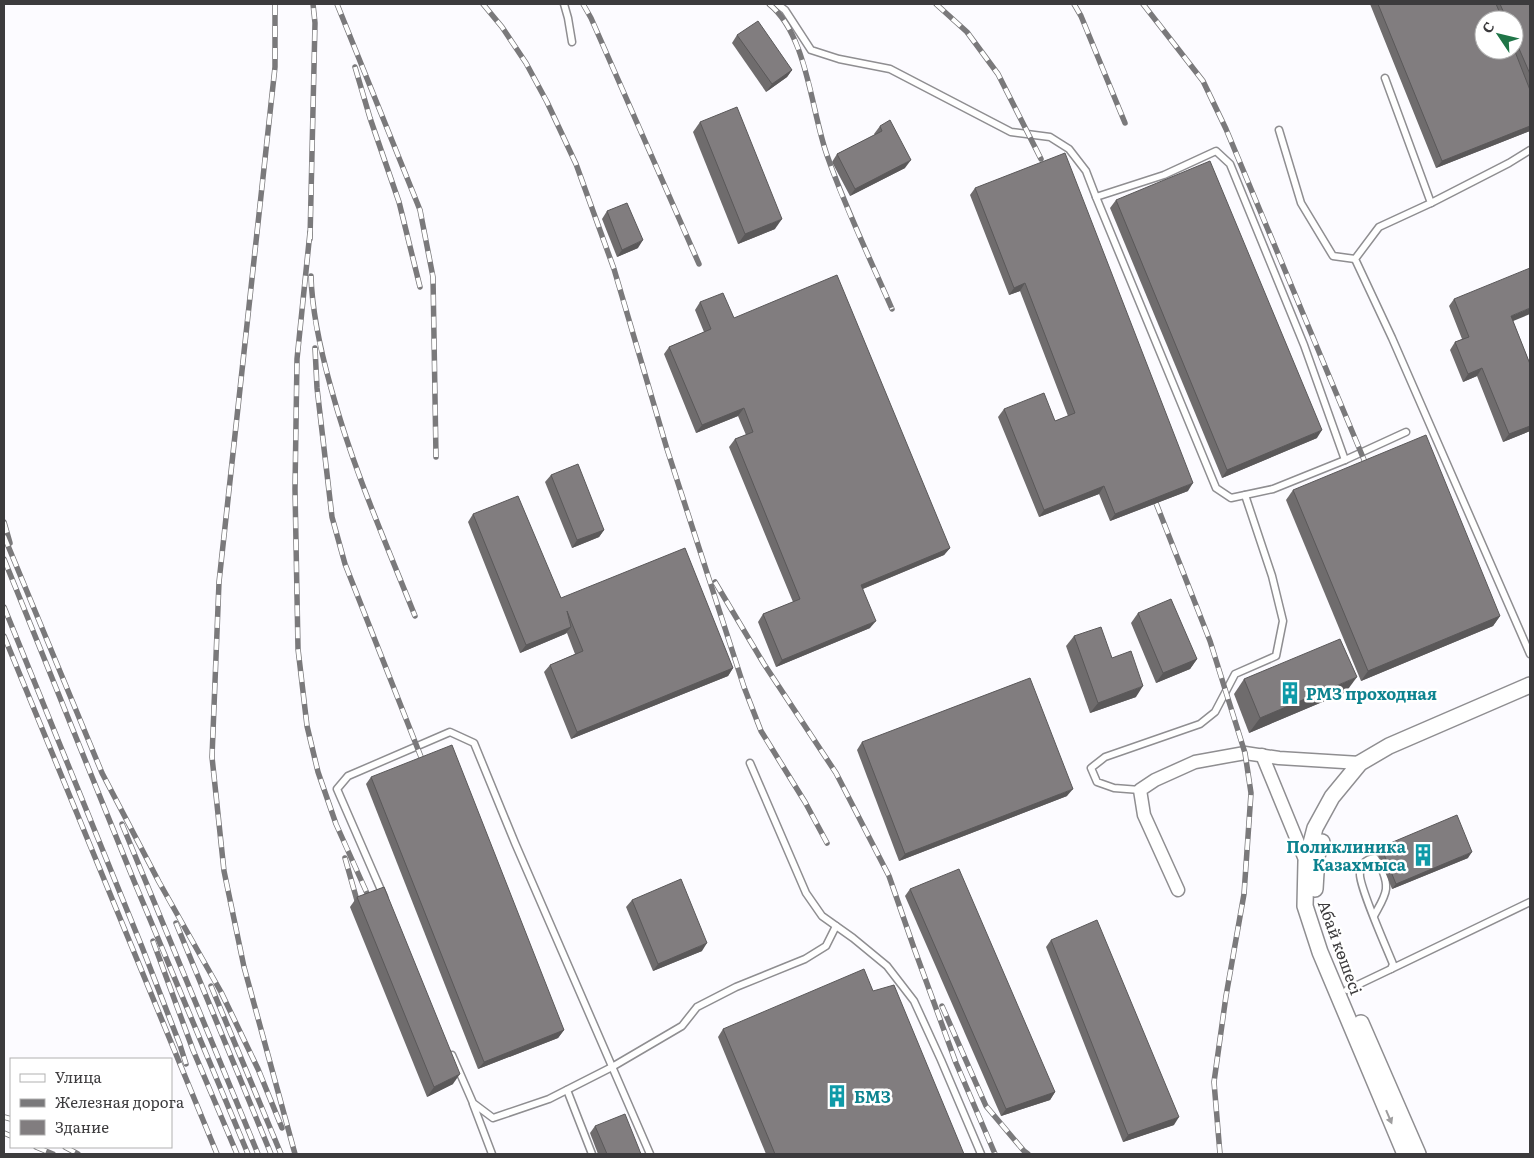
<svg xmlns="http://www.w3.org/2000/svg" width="1534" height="1158" font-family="Literata,serif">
  <rect width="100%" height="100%" fill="#fcfbff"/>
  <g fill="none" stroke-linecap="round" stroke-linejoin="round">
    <defs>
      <g id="service">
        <polyline points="564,4 568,18 572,42"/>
        <polyline points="777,4 785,10 811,50 839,59 890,69 1011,132 1050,137 1069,149 1086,171 1096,197 1164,175 1216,151 1230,164 1304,345 1345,460 1406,432"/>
        <polyline points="1385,78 1431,203 1379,227 1355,259 1392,338 1530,654"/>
        <polyline points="1279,130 1301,203 1333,256 1355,259"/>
        <polyline points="1096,197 1216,488 1231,498 1273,489 1345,460"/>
        <polyline points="1431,203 1509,163 1530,150"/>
        <polyline points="750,763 806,893 822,916 853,938 887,966 914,1001 941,1060 981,1154"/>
        <polyline points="1140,790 1114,788 1097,782 1091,768 1105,757 1200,724 1215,712 1235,674 1276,656 1283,621 1272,576 1245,495"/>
        <polyline points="384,897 337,789 348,776 450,732 474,743 515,843 650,1154"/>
        <polyline points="1391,969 1530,902"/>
        <path d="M1347,990L1391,969L1393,964C1387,949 1358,884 1360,873C1361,863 1367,859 1375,858C1381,866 1387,879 1386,889C1385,898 1378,908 1374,916"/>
        <polyline points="452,1055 473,1103 493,1118 549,1099 612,1067 682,1026 697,1007 736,987 805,959 826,946 836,926"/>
        <polyline points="567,1090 592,1154"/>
        <polyline points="473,1104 492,1154"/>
      </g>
      <g id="minor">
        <polyline points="1262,755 1306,862"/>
        <polyline points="1178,890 1144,815 1140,790 1155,780 1195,762 1245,753 1279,758 1360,763"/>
      </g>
      <g id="tertiary">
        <polyline points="1315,889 1317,856 1322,842"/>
        <polyline points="1361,1023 1418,1154"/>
        <polyline points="1405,1154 1320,952 1305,906 1306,862 1315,828 1332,797 1360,763 1389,746 1530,685"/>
      </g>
    </defs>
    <use href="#service" stroke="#8f8e91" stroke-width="9"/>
    <use href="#minor" stroke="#8f8e91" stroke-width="15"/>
    <use href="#tertiary" stroke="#8f8e91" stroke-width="18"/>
    <use href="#service" stroke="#fff" stroke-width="6"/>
    <use href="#minor" stroke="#fff" stroke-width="12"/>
    <use href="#tertiary" stroke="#fff" stroke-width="15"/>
    <defs>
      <g id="rail">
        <polyline points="275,4 275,67 219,582 212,757 224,871 244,967 295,1154"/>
        <polyline points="337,4 420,210 433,277 436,457"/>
        <polyline points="483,4 502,27 526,63 547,102 576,164 614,269 667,449 744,687 761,731 805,802 827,843"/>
        <polyline points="583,4 591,18 699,264"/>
        <path d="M769,4C808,35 811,113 828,158C846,209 870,259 892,309"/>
        <polyline points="936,4 967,32 998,74 1041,159"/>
        <polyline points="1074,4 1081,16 1125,123"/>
        <polyline points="1143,4 1203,81 1226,129 1367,467"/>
        <polyline points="355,67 370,118 399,202 420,287"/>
        <polyline points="310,232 297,359 295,489 298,649 307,726 318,772 336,824 370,900"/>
        <polyline points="310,239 315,23 313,4"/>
        <path d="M311,276C312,314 321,352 331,388C352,466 385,541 415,616"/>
        <polyline points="315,348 317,388 332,517 345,564 423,762"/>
        <polyline points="1156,503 1210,641 1245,753 1251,793 1244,894 1226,996 1214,1082 1220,1154"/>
        <polyline points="4,522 10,543"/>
        <polyline points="4,536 102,773 159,882 221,992 258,1069 282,1128"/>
        <polyline points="4,559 134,881 248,1154"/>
        <polyline points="715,582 764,664 836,773 889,876 914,948 956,1063 995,1154"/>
        <polyline points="4,607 142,947 180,1045 186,1064"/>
        <polyline points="4,636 217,1154"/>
        <polyline points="122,824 258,1154"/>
        <polyline points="345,858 358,904"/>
        <polyline points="176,923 271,1154"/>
        <polyline points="153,941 193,1050 237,1154"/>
        <polyline points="211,986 281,1154"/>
        <polyline points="942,1006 986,1106 1024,1151 1028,1154"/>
        <polyline points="4,1117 11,1119"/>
        <polyline points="4,1133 11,1136"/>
        <polyline points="36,1147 53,1154"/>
        <polyline points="65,1147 78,1154"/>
      </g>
    </defs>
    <use href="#rail" stroke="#7a797b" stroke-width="5.5"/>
    <use href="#rail" stroke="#fff" stroke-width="4" stroke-dasharray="11" stroke-linecap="butt"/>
  </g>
  <g fill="#6f6c6d" fill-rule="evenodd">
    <path d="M1370,4H1530V131L1436,168ZM1484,20H1514V50Z"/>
    <polygon points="737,35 792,70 787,77 766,92 732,43"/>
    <polygon points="700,122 775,229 738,244 693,132"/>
    <polygon points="880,126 905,168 850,196 832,162 837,154 875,135 874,134"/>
    <polygon points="975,188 1188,491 1110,521 1099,494 1039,517 998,417 1004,409 1055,421 1068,416 1020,291 1009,295 970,195"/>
    <polygon points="1116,200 1317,438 1222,478 1110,208"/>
    <polygon points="607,211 638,248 617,257 602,219"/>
    <polygon points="1454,299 1513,321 1530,364 1530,431 1503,442 1477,376 1463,382 1450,350 1455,342 1462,339 1449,306"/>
    <polygon points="700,302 734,318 950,548 944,555 863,589 870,628 776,667 758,622 763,614 793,602 729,447 735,439 746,435 738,416 696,433 664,354 669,347 704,332 695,310"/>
    <polygon points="551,475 604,530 599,537 572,548 545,482"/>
    <polygon points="1293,490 1500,616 1493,626 1361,681 1286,500"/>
    <polygon points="473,514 561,598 733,668 728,676 571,739 544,672 550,665 575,654 567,633 565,634 520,653 468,522"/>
    <polygon points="1138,613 1197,659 1190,669 1156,683 1131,623"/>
    <polygon points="1074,636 1112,658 1136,697 1090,713 1066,646"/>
    <polygon points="1244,679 1346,692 1249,733 1234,694"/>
    <polygon points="862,742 1067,796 899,861 857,750"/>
    <polygon points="371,777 564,1030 558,1038 478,1069 366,784"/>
    <polygon points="1381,847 1468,858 1392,889 1377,852"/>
    <polygon points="910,889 1055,1092 1050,1100 1001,1116 905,896"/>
    <polygon points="357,897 453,1084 427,1097 350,907"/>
    <polygon points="632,900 702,951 653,971 626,907"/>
    <polygon points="1051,940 1174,1125 1123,1142 1046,947"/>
    <polygon points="873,991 964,1154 766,1154 718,1037 723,1029"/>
    <polygon points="595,1126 641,1154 598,1154 590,1133"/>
  </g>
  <g fill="#5a5859">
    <polygon points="792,70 787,77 766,92 772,84"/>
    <polygon points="1530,126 1530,131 1436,168 1442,161"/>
    <polygon points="911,160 905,168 850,196 855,189"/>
    <polygon points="782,219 775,229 738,244 745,234"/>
    <polygon points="643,240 638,248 617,257 622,250"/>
    <polygon points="1025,283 1020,291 1009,295 1014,288"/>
    <polygon points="1530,308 1530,314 1506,324 1511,316"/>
    <polygon points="1482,368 1477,376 1463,382 1468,374"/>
    <polygon points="744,408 738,416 696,433 702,425"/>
    <polygon points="1530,426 1530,431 1503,442 1509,434"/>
    <polygon points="1322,430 1317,438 1222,478 1227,470"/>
    <polygon points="1193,483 1188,491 1110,521 1115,514"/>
    <polygon points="1104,486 1099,494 1039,517 1044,510"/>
    <polygon points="604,530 599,537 572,548 577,540"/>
    <polygon points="950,548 944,555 855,592 861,585"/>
    <polygon points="1500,616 1493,626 1361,681 1368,671"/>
    <polygon points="876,621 870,628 776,667 782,660"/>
    <polygon points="571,627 565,634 520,653 526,645"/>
    <polygon points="1197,659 1190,669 1156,683 1163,673"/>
    <polygon points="733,668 728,676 571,739 577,732"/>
    <polygon points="1357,677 1346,692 1249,733 1260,718"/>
    <polygon points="1143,686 1136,697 1090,713 1098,703"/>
    <polygon points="1073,789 1067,796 899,861 905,854"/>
    <polygon points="1472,852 1468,858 1392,889 1396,884"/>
    <polygon points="707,943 702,951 653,971 658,964"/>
    <polygon points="564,1030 558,1038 478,1069 484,1062"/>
    <polygon points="460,1074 453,1084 427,1097 434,1087"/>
    <polygon points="1055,1092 1050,1100 1001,1116 1006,1109"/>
    <polygon points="1179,1117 1174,1125 1123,1142 1128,1135"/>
  </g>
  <g fill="#817d7f" stroke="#5a5859">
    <polygon points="1378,4 1496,4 1503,20 1484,20 1484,50 1514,50 1514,49 1530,90 1530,126 1442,161"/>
    <polygon points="1500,4 1530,4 1530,74 1514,37 1514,20 1507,20"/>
    <polygon points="758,21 792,70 772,84 737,35"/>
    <polygon points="737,107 782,219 745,234 700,122"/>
    <polygon points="890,120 911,160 855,189 837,154 882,131 880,126"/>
    <polygon points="1065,153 1193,483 1115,514 1104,486 1044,510 1004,409 1044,393 1055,421 1075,413 1025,283 1014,288 975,188"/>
    <polygon points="1210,161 1322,430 1227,470 1116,200"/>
    <polygon points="627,203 643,240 622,250 607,211"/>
    <polygon points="1530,268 1530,308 1511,316 1530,364 1530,426 1509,434 1482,368 1468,374 1455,342 1469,337 1454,299"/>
    <polygon points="837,275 950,548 861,585 876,621 782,660 763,614 800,599 735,439 753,432 744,408 702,425 669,347 711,329 700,302 723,293 734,318"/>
    <polygon points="1426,435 1500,616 1368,671 1293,490"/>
    <polygon points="578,464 604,530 577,540 551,475"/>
    <polygon points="518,496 561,598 685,548 733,668 577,732 550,665 583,651 567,611 571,627 526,645 473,514"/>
    <polygon points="1171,599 1197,659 1163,673 1138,613"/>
    <polygon points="1101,627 1112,658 1131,651 1143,686 1098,703 1074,636"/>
    <polygon points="1340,639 1357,677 1260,718 1244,679"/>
    <polygon points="1030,678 1073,789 905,854 862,742"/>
    <polygon points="452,745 564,1030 484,1062 371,777"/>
    <polygon points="1457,815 1472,852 1396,884 1381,847"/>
    <polygon points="959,869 1055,1092 1006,1109 910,889"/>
    <polygon points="681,879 707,943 658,964 632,900"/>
    <polygon points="384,887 460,1074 434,1087 357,897"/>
    <polygon points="1097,920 1179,1117 1128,1135 1051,940"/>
    <polygon points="864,969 873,991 894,985 964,1154 775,1154 723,1029"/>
    <polygon points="625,1114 641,1154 607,1154 595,1126"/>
  </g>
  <defs><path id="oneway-solid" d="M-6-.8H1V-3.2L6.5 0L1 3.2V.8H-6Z" transform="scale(1.25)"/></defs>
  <use fill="#9e9d9e" href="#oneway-solid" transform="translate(1389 1117) rotate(67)"/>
  <defs>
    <symbol id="building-bare" viewBox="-9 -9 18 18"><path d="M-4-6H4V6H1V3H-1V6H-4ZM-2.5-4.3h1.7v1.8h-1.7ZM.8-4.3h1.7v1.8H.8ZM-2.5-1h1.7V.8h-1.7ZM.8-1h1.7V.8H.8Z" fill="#0f9aa8" stroke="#fff" stroke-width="2.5" paint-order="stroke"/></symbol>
  </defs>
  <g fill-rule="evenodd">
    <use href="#building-bare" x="1274" y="677" width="32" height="32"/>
    <use href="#building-bare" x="1407" y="839" width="32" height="32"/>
    <use href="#building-bare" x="821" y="1080" width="32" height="32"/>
  </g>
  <g text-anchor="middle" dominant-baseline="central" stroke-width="5" stroke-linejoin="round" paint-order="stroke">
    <g font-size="16" font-weight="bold" fill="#0d838f" stroke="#fff" text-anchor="start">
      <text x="1306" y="693">РМЗ проходная</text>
      <text x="1406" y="846" text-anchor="end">Поликлиника<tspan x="1406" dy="18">Казахмыса</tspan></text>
      <text x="854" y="1096">БМЗ</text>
    </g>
    <g font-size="16" fill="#3c3b3d" stroke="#fff">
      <text transform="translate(1341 947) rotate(70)">Абай көшесі</text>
    </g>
  </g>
  <rect width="1534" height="1158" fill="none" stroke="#3c3b3d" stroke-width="10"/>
  <rect x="10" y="1058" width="162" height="90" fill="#ffffff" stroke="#b1b1b1"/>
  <rect x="20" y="1074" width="25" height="8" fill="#ffffff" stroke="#b1b1b1"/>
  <text x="55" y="1083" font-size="15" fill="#3c3b3d">Улица</text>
  <rect x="20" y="1099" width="25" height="8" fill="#7a797b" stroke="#b1b1b1"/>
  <text x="55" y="1108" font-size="15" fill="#3c3b3d">Железная дорога</text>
  <rect x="20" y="1120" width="25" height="15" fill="#817d7f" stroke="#b1b1b1"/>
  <text x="55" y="1133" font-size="15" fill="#3c3b3d">Здание</text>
  <g transform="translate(1499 35) rotate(305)"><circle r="24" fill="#ffffff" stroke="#b1b1b1"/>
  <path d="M0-4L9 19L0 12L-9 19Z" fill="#1f7547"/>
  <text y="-8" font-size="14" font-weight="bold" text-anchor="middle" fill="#3c3b3d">С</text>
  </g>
</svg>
